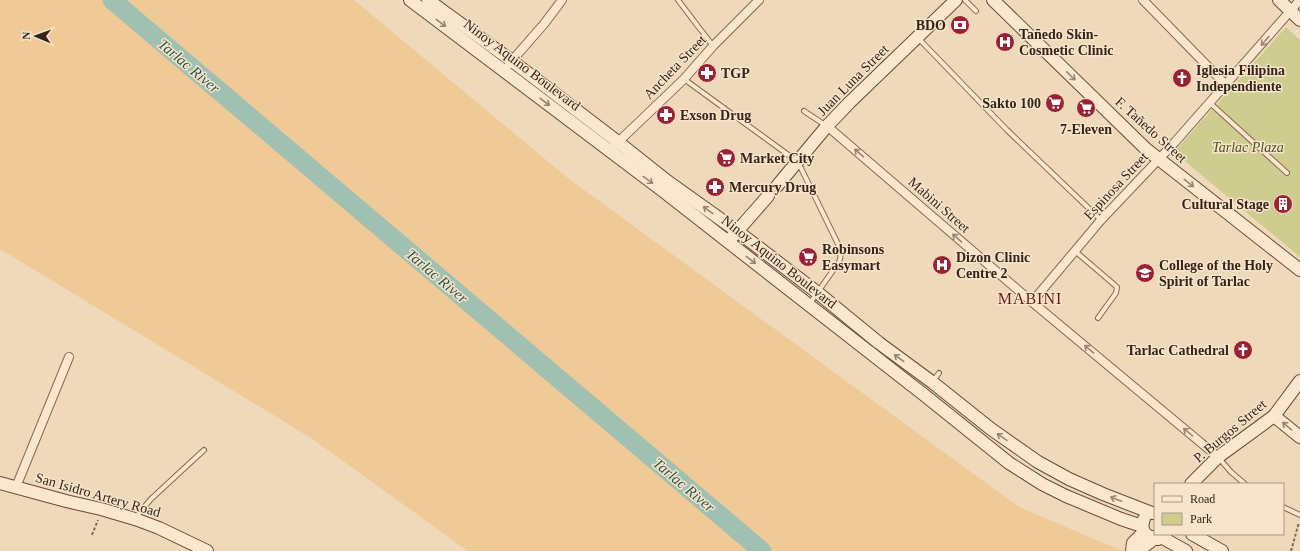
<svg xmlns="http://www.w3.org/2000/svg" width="1300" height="551" font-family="Georgia,serif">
  <rect width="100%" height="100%" fill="#f0d8bb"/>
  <polygon fill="#cecc8f" points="1286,27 1300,40 1300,257 1174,152"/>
  <polygon fill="#efca96" points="0,0 354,0 569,179 1019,507 1122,551 468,551 311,438 0,249"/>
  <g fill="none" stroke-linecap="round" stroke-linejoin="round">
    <polyline stroke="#a0c1b2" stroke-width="19" points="112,0 762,551"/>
    <defs>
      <g id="lane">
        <polyline points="678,0 713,46"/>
        <polyline points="965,0 976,11"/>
        <polyline points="919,39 1007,130 1101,220"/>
        <path d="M684,79L798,162L838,244C840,251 842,256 839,262L810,303"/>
        <polyline points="1210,103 1287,173"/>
        <polyline points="804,111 825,125"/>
        <polyline points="1075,251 1117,287 1116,293 1098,318"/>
        <polyline points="933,381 939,373"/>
        <polyline points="1218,457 1231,472 1245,484"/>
        <polyline points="1283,507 1300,515"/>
        <polyline points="136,517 151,499 204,450"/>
      </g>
      <g id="street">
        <polyline points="1143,0 1226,85"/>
        <polyline points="509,64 544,24 562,0"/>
        <polyline points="827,126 1032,302 1218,457"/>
        <polyline points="615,145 684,79 713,46 759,0"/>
        <polyline points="1032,302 1101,220 1175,142 1300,0"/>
        <polyline points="16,487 69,357"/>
      </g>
      <g id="secondary">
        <polyline points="410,0 663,191 923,394 1009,463 1042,484 1066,496 1121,519 1142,526"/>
        <polyline points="428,0 512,61 618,142 667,181 737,231 818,293 879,343 932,382 991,429 1038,462 1069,479 1103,494 1152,513"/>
        <polyline points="993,0 1146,149 1300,270"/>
        <polyline points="1279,0 1300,20"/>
        <polyline points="777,186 827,126 850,102 956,0"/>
        <polyline points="732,237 768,196"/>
        <polyline points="1274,416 1300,437"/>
        <polyline points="0,483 66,501 101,509 135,519 159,528 207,551"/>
        <polyline points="1191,484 1218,457 1274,416 1300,381"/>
        <path d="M1144,519C1141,526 1142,532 1148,536L1158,539L1165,534"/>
        <polyline points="1192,534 1222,551"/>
        <polyline points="1161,537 1186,551"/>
        <polyline points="1132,551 1133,543 1144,532"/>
        <polyline points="1138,551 1154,539"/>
      </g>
    </defs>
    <use href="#lane" stroke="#886854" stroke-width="6"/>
    <use href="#street" stroke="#886854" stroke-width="10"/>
    <use href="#secondary" stroke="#6a4938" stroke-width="14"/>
    <g stroke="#886854" stroke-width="2" stroke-dasharray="3 2" stroke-linecap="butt">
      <polyline points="92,535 98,520"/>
      <polyline points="1291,551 1299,522"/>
    </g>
    <use href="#lane" stroke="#fbe7ce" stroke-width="4"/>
    <use href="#street" stroke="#fbe7ce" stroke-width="8"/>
    <use href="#secondary" stroke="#fbe7ce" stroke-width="12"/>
  </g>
  <defs><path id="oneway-shaft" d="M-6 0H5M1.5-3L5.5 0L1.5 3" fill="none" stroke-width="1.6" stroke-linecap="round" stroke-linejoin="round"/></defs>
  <g stroke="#988574">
    <use href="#oneway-shaft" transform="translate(441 23) rotate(37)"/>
    <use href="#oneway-shaft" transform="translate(1265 41) rotate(131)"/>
    <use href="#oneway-shaft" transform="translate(1071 76) rotate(44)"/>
    <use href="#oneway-shaft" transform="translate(545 102) rotate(37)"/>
    <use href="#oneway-shaft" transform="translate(859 153) rotate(-139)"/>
    <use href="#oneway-shaft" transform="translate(648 180) rotate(36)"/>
    <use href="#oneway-shaft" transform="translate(1189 183) rotate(38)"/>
    <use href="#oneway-shaft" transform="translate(708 210) rotate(-144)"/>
    <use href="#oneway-shaft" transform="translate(957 238) rotate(-139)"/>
    <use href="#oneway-shaft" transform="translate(751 260) rotate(37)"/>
    <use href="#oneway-shaft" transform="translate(1089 349) rotate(-140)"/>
    <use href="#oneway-shaft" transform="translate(899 358) rotate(-143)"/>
    <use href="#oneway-shaft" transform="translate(1287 426) rotate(-140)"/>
    <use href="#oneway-shaft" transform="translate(1188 432) rotate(-140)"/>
    <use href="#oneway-shaft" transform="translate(1002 437) rotate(-145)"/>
    <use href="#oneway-shaft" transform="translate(1116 499) rotate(-159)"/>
  </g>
  <defs>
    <symbol id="bank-disc" viewBox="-11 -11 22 22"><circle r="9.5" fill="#9b2134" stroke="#f7e4cb"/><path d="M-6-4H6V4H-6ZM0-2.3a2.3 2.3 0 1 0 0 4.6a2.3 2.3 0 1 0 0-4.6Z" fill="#fff"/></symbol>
    <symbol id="hospital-disc" viewBox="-11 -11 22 22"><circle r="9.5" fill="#9b2134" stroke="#f7e4cb"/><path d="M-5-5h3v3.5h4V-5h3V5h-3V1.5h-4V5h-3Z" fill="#fff"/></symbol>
    <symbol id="pharmacy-disc" viewBox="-11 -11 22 22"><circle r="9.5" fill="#9b2134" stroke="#f7e4cb"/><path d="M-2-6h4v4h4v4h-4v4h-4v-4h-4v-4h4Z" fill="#fff"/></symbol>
    <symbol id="church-disc" viewBox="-11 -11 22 22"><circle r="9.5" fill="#9b2134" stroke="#f7e4cb"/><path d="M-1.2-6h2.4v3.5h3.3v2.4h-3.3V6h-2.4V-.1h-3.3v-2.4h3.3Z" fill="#fff"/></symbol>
    <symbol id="supermarket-disc" viewBox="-11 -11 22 22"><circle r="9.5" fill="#9b2134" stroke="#f7e4cb"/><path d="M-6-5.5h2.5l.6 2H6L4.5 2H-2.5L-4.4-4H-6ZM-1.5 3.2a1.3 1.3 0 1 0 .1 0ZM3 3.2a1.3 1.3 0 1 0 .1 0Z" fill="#fff"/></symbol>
    <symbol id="building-disc" viewBox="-11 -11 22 22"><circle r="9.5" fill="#9b2134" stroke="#f7e4cb"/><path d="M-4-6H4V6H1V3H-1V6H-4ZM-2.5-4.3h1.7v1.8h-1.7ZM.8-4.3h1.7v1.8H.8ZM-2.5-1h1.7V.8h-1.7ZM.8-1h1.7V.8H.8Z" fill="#fff"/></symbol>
    <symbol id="university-disc" viewBox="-11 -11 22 22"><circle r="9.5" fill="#9b2134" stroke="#f7e4cb"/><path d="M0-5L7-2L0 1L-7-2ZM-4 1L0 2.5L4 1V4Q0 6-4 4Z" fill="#fff"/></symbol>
  </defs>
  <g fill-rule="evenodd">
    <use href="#bank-disc" x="949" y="14" width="22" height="22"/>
    <use href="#hospital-disc" x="994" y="31" width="22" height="22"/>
    <use href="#pharmacy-disc" x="696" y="62" width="22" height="22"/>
    <use href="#church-disc" x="1171" y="67" width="22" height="22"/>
    <use href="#supermarket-disc" x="1044" y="92" width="22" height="22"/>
    <use href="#supermarket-disc" x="1075" y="97" width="22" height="22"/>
    <use href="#pharmacy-disc" x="655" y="104" width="22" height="22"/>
    <use href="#supermarket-disc" x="715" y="147" width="22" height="22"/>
    <use href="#pharmacy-disc" x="704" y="176" width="22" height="22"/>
    <use href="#building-disc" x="1272" y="193" width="22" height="22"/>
    <use href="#supermarket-disc" x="797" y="246" width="22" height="22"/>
    <use href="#hospital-disc" x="931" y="254" width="22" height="22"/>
    <use href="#university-disc" x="1134" y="262" width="22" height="22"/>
    <use href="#church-disc" x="1232" y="339" width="22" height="22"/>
  </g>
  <g text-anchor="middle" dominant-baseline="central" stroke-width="3" stroke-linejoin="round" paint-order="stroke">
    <g font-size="14" font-weight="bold" fill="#36231a" stroke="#f7e4cb" text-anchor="start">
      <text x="946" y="25" text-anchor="end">BDO</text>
      <text x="1019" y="34">Tañedo Skin-<tspan x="1019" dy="16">Cosmetic Clinic</tspan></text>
      <text x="1196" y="70">Iglesia Filipina<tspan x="1196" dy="16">Independiente</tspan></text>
      <text x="721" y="73">TGP</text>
      <text x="1041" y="103" text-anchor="end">Sakto 100</text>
      <text x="680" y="115">Exson Drug</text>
      <text x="1086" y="129" text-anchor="middle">7-Eleven</text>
      <text x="740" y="158">Market City</text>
      <text x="729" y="187">Mercury Drug</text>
      <text x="1269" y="204" text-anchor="end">Cultural Stage</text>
      <text x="822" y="249">Robinsons<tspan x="822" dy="16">Easymart</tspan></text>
      <text x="956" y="257">Dizon Clinic<tspan x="956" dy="16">Centre 2</tspan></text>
      <text x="1159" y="265">College of the Holy<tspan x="1159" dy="16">Spirit of Tarlac</tspan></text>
      <text x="1229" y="350" text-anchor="end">Tarlac Cathedral</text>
    </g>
    <g font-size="14" fill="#36231a" stroke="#f7e4cb">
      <text transform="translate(522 65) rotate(37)">Ninoy Aquino Boulevard</text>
      <text transform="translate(675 67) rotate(-46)">Ancheta Street</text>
      <text transform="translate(853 80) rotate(-45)">Juan Luna Street</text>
      <text transform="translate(1151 130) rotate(42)">F. Tañedo Street</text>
      <text transform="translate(1116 186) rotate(-47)">Espinosa Street</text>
      <text transform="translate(939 205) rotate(41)">Mabini Street</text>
      <text transform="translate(779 262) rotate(38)">Ninoy Aquino Boulevard</text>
      <text transform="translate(1230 431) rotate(-40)">P. Burgos Street</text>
      <text transform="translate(98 495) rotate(16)">San Isidro Artery Road</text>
    </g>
    <g font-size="14" font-style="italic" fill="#4f541f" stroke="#f7e4cb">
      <text x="1248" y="147">Tarlac Plaza</text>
    </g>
    <g font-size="15" font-style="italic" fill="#28574d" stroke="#f7e4cb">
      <text transform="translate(189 66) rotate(40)">Tarlac River</text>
      <text transform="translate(437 276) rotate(40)">Tarlac River</text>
      <text transform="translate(684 485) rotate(40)">Tarlac River</text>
    </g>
    <g font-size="16" letter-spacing="1" fill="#651c17" stroke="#f7e4cb">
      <text x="1030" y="298">MABINI</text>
    </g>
  </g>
  <rect x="1154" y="483" width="130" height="52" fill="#f7e4cb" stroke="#aa9784"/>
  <rect x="1162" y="496" width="20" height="6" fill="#fbe7ce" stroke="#aa9784"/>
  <text x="1190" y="503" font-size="12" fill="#36231a">Road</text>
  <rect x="1162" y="513" width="20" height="12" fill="#cecc8f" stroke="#aa9784"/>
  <text x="1190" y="523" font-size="12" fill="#36231a">Park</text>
  <g transform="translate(36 36) rotate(272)" stroke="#f7e4cb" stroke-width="3" paint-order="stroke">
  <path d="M0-3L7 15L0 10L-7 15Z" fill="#36231a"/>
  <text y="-6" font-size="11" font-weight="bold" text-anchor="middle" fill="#36231a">N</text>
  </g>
</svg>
